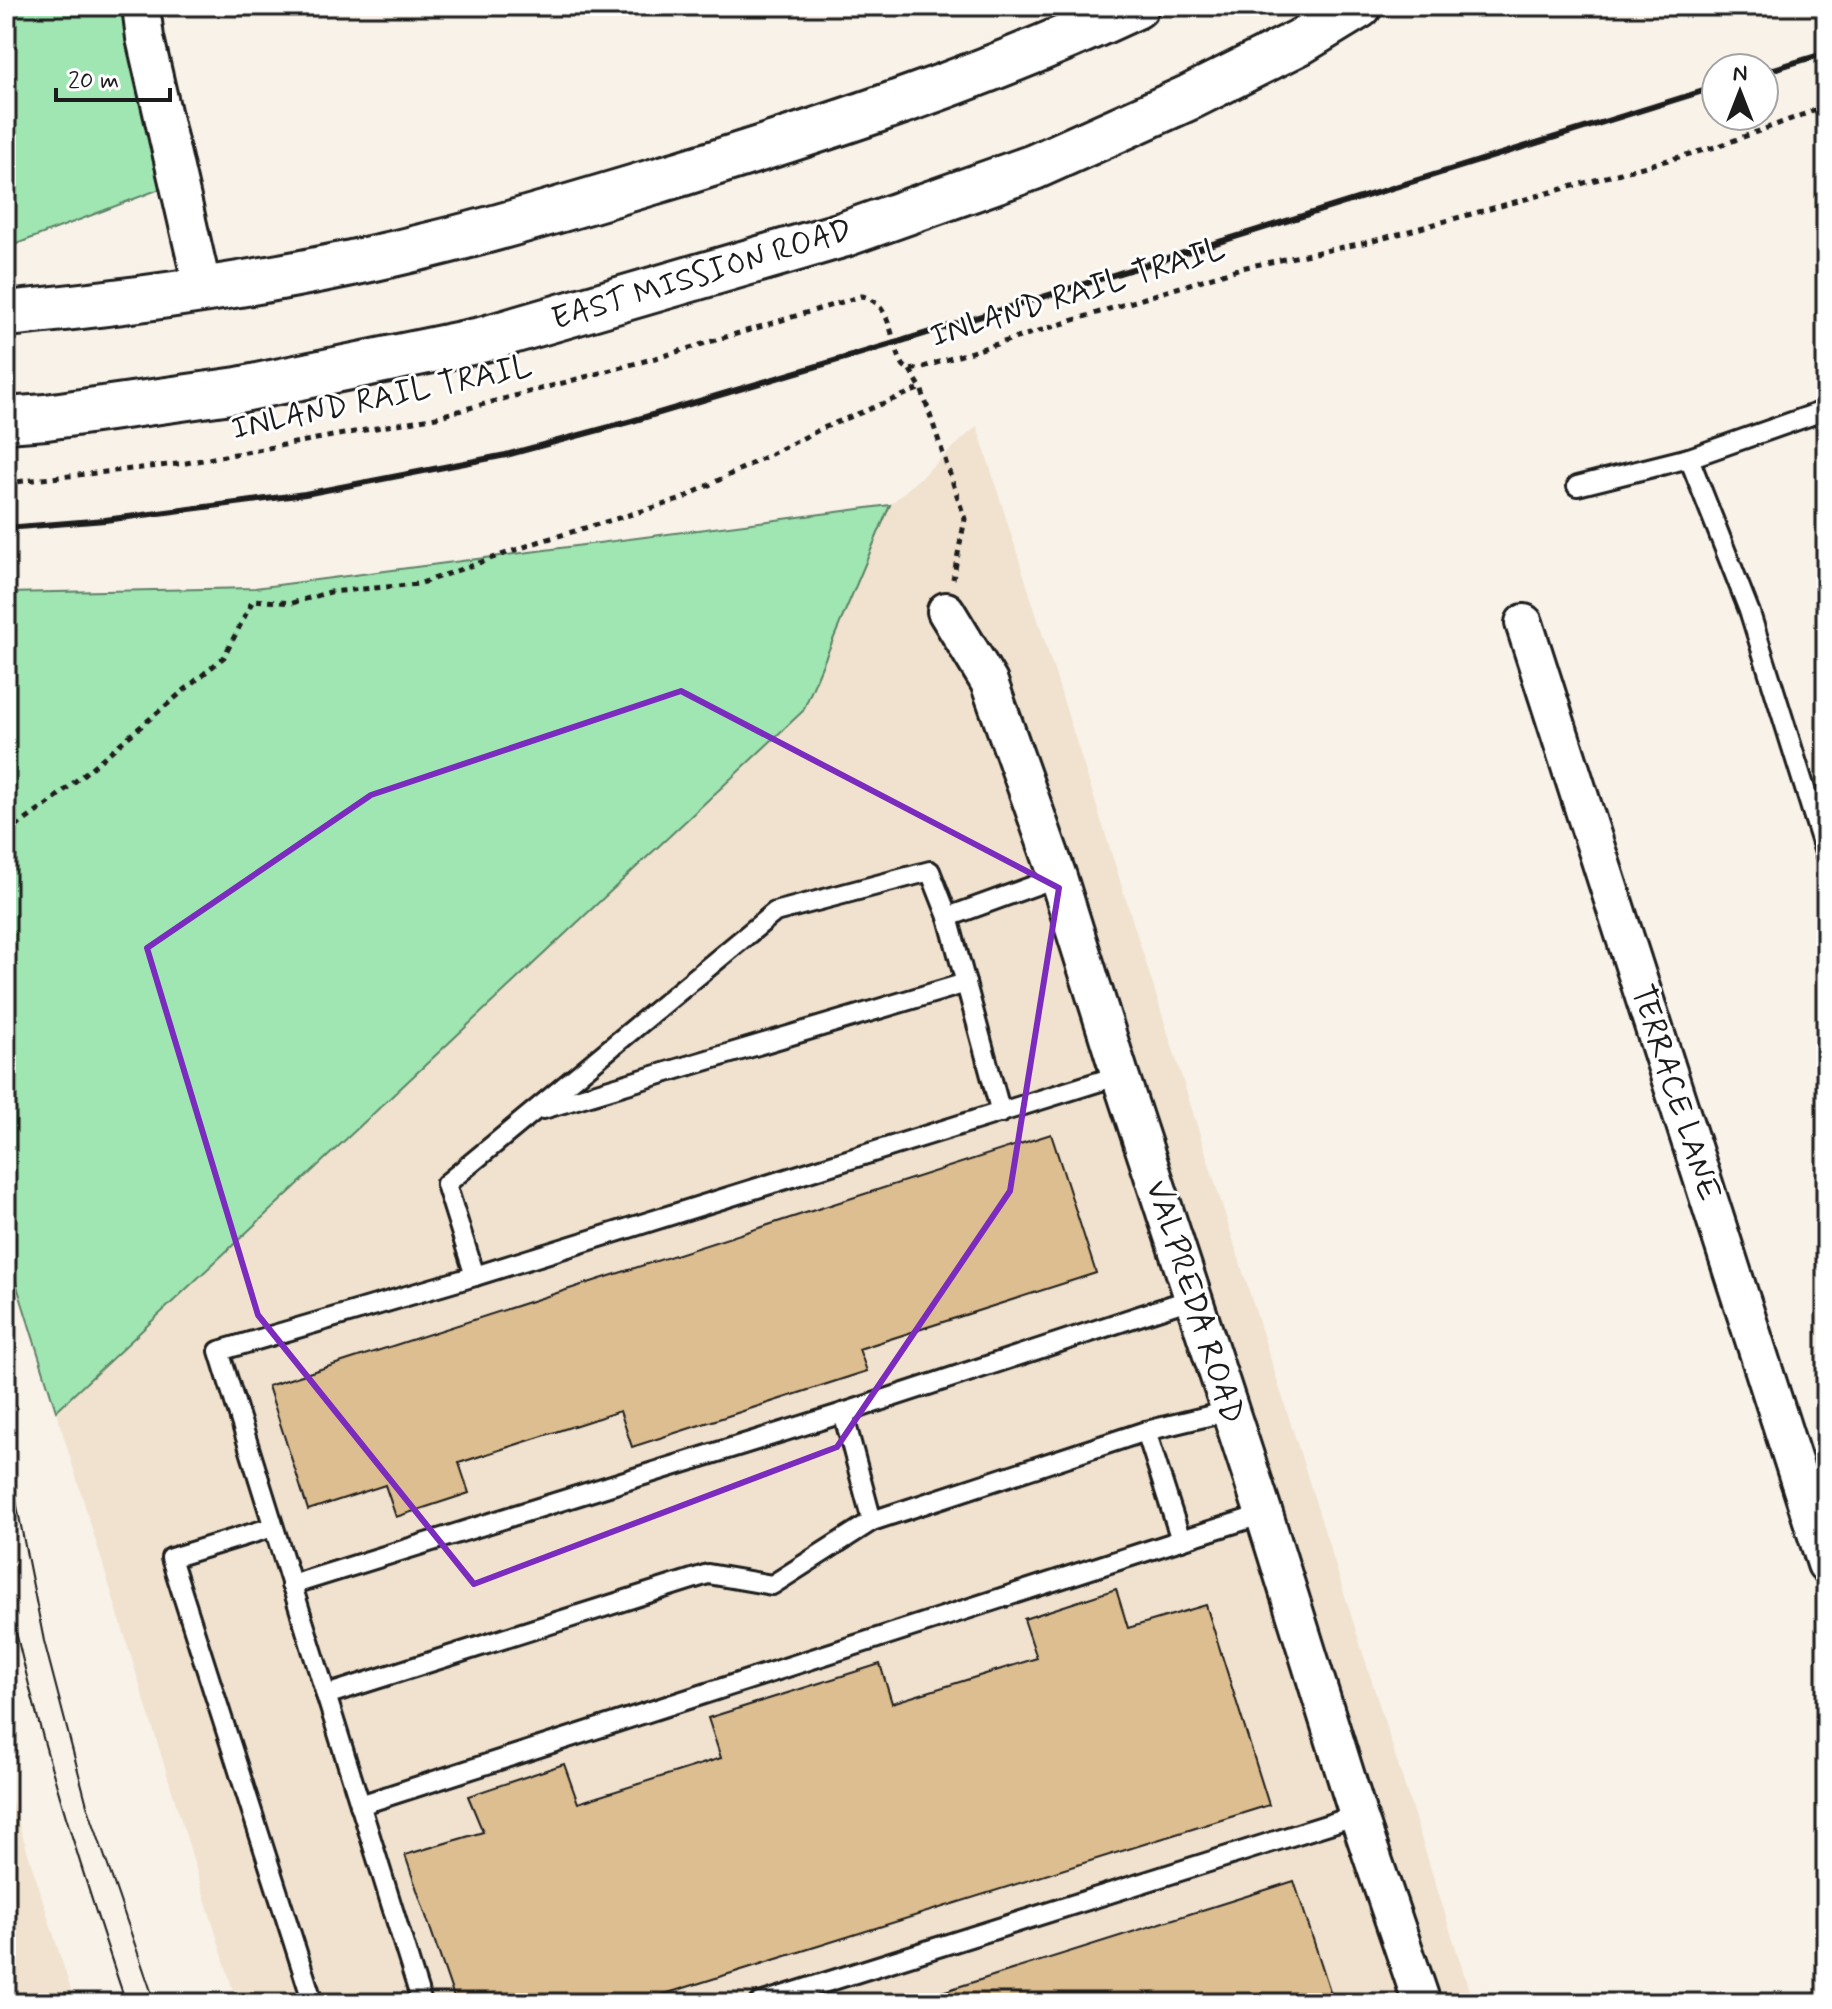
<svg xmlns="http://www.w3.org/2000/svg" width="1832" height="2009" font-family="Mynerve,sans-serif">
  <rect width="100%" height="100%" fill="#f8f2e9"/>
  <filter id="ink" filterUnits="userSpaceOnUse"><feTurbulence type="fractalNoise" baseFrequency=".0125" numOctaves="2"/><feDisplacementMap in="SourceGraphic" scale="16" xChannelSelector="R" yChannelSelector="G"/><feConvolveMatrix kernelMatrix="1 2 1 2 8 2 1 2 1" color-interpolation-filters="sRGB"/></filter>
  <g filter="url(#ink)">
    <g fill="#f0e2ce">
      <polygon points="977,426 1473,2003 237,2003 56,1411 803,711 890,505"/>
      <polygon points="6,1783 75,2003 6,2003"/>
    </g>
    <g fill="#a0e6b2" stroke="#5e8167" stroke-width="2">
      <polygon points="6,6 140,6 194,176 6,248"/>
      <polygon points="890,505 803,711 56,1411 6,1251 6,593 255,588"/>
    </g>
    <g fill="#ddbe90" stroke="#1c1c1c" stroke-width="2">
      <polygon points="1051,1134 1096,1273 859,1349 867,1371 632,1447 620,1411 459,1463 469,1493 396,1517 385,1485 308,1510 268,1386"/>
      <polygon points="1116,1589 1128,1628 1206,1605 1269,1805 636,2003 456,2003 405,1855 483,1832 468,1796 564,1764 578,1803 721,1758 708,1718 880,1664 892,1703 1037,1658 1024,1619"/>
      <polygon points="1294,1881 1334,2003 907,2003"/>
    </g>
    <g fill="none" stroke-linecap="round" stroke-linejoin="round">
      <defs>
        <g id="service">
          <polyline points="1689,458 1750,613 1826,856"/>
          <polyline points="1577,486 1689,458 1826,410"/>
          <polyline points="1058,877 948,917 930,871 775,912 446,1184 475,1276 1120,1075"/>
          <polyline points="948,917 1001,1113"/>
          <polyline points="543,1109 966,983"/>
          <polyline points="843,1413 872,1521 1146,1431 1229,1411"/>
          <polyline points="1146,1431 1181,1540 1264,1514"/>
          <polyline points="273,1527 171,1558 313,2003"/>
          <polyline points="291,1585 843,1413 1194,1298"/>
          <polyline points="326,1695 708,1574 772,1585 872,1521"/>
          <polyline points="360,1805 1181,1540"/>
          <polyline points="422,2003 219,1351 475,1276"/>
          <polyline points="760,2003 1358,1815"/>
        </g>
        <g id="minor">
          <polyline points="141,6 145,38 203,290"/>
          <polyline points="946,611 989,682 1058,877 1120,1075 1264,1514 1358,1815 1422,2003"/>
          <polyline points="1524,623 1826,1564"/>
        </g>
        <g id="primary">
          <path d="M6,314C154,300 302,278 446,241C528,220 609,195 689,171C844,123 989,75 1136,6"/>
          <polyline points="6,420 46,417 238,390 481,340 842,235 1034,167 1190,97 1300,42 1359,6"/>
        </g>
      </defs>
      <use href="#service" stroke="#1c1c1c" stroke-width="24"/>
      <use href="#minor" stroke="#1c1c1c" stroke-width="42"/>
      <use href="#primary" stroke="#1c1c1c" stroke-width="50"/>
      <g stroke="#1c1c1c" stroke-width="5" stroke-dasharray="6 6" stroke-linecap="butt">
        <polyline points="910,370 921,388 965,519 953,579"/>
        <path d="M6,483L186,463L436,417L663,356L862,296C894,304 889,343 904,366L910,370L920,368L1241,268L1373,241L1719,146L1826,106"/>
        <polyline points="6,834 48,804 224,657 253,600 292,603 330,592 419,584 538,542 679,500 823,428 921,388"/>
      </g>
      <use href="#service" stroke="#fff" stroke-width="18"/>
      <use href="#minor" stroke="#fff" stroke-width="36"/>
      <use href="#primary" stroke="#fff" stroke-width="44"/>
      <g stroke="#1c1c1c" stroke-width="2">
        <polyline points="6,1451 44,1641 87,1805 155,2003"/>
        <path d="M6,1587C36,1729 80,1866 126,2003"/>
      </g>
      <g stroke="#1c1c1c" stroke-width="6">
        <polyline points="1764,72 1826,53"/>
        <polyline points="6,528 105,520 305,494 506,455 632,421 895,343 1716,87"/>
      </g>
    </g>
  </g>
  <path fill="none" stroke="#7b2cbf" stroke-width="6" stroke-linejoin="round" d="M681,691L1059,888L1010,1191L837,1447L474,1584L258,1315L147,948L371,795Z"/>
  <g text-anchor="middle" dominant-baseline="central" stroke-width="6" stroke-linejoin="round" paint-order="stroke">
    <g font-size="32" fill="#1c1c1c" stroke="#fff">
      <text transform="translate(702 275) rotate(-17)">EAST MISSION ROAD</text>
      <text transform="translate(1078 293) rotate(-17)">INLAND RAIL TRAIL</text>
      <text transform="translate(382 398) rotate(-12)">INLAND RAIL TRAIL</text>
      <text transform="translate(1675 1093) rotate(72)">TERRACE LANE</text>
      <text transform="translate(1194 1302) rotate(72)">VALPREDA ROAD</text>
    </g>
  </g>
  <rect width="1832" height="2009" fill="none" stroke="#fff" stroke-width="32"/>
  <rect x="16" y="16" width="1800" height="1977" fill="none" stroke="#1c1c1c" stroke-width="3" filter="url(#ink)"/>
  <g transform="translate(1740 92)"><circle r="38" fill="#ffffff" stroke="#a4a4a4" stroke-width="2"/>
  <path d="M0-6L14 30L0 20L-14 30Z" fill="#1c1c1c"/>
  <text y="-12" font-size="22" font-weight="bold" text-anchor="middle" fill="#1c1c1c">N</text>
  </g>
  <path d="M56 88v12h114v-12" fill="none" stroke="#1c1c1c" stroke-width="4"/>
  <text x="68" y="88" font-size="24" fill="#1c1c1c" stroke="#ffffff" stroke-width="6" paint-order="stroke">20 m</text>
</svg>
